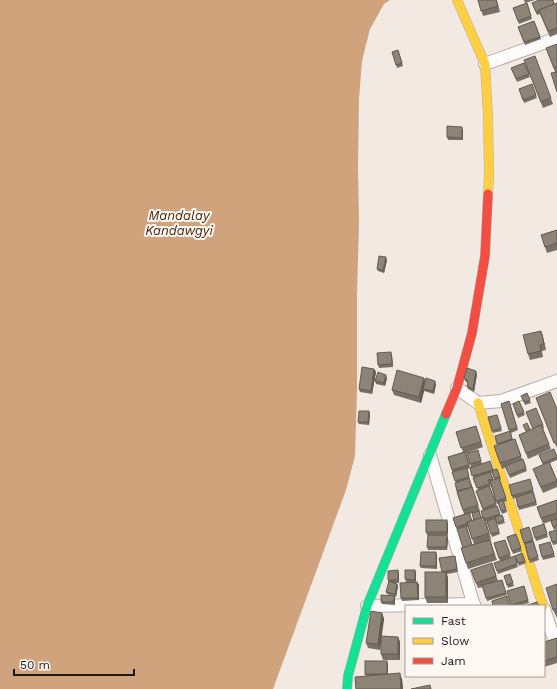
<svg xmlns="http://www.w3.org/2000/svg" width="557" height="689" font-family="'Work Sans',sans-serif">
  <rect width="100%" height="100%" fill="#f2e9e2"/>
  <polygon fill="#d1a37c" points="0,0 390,0 384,4 370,29 362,61 359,99 358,168 359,223 357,295 357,391 355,456 346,490 273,689 0,689"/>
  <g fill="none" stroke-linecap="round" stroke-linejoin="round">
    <defs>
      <g id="street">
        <polyline points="485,64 557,38"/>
        <polyline points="457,388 478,403 501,401 557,381"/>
        <polyline points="430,455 474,606"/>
        <polyline points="367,606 474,604"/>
        <polyline points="544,609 554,639"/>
      </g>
      <polyline id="fast" points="347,689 348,676 367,606 446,414"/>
      <g id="slow">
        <polyline points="457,0 485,64 488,115 489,173 488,194"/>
        <polyline points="478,403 543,606"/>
      </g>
      <polyline id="jam" points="446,414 457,388 472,333 485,256 488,194"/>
    </defs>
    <use href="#street" stroke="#b5aea9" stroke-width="14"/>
    <use href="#fast" stroke="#b5aea9" stroke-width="10"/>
    <use href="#slow" stroke="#b5aea9" stroke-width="10"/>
    <use href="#jam" stroke="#b5aea9" stroke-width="10"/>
    <use href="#street" stroke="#fdfcfb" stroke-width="12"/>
    <use href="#fast" stroke="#16e098" stroke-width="9"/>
    <use href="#slow" stroke="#ffcf43" stroke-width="9"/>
    <use href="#jam" stroke="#f24e42" stroke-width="9"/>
  </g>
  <g fill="#7a7166" fill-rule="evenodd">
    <polygon points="478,0 497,0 500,12 483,16"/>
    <polygon points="524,0 535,0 525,3"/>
    <polygon points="527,3 532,19 519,24 513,8"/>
    <polygon points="532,3 554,4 557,3 557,34 550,37 540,14 537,15"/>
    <polygon points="534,21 541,39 525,45 518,27"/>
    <polygon points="557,44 557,92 555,72 546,48"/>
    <polygon points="398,50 403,66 397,68 392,52"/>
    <polygon points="535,56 553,104 543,108 524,60"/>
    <polygon points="524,63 530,77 517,82 512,68"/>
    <polygon points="532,84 537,98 524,103 519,89"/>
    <polygon points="463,130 463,140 448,140 447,137"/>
    <polygon points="557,230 557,250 547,253 541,235"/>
    <polygon points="387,260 384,273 378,271 377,269"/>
    <polygon points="541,331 543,337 546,350 542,351 543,357 530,360 528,354"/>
    <polygon points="392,355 393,367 379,368 378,365"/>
    <polygon points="374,369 376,372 372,394 360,392 359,389"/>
    <polygon points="477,374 474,392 468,389 467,386 468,383 465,381 464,378"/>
    <polygon points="387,378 385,386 376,384 375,381"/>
    <polygon points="424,378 425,381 436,384 434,394 424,391 421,403 394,395 392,390"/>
    <polygon points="527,393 531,403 525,405 521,396"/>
    <polygon points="509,401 518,430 511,433 513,440 515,439 522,459 523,459 527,471 510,478 506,467 502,469 494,446 498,445 495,436 510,432 501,404"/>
    <polygon points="519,401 525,415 518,418 513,404"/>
    <polygon points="538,404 557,409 557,448"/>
    <polygon points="369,411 370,414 369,425 359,424 358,422"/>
    <polygon points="497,415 502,431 493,433 488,417"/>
    <polygon points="543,425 544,428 543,429 551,449 528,459 519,435 533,429"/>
    <path d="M476,426L483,447L466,453L470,467H471L467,453L478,450L482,464L493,470L497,469L501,479L500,480L507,501L504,502L507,512L502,514L499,504H497L490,483H489L491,487H490L500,515H502L505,523L498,525L496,518L495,519L500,534L492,537L487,521H486L491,539L490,540L497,560L468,569L461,548H463L458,530H457L453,518L464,514L457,492V491L456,483L448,457L463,452L456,432ZM470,468L478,490L476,491L483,510V518H482L479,511H480L470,480L467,469ZM491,473H492L495,479L493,480ZM472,513L474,521H472L470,514ZM467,527H468L474,544L472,545Z"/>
    <polygon points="539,455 557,456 557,460 550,463 557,480 557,487 543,493 535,475 543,465"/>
    <polygon points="531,482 537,505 519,510 516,498 513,499 509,485"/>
    <polygon points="557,500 557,529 554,530 551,521 543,524 537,507"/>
    <polygon points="448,523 448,535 440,535 448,538 447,550 428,550 427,547 428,535 427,535 426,532"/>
    <polygon points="544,524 548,537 536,541 532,528"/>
    <polygon points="529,527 539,560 530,563 520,530"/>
    <polygon points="557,530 557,544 553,545 549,532"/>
    <polygon points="516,534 522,551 513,554 507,537"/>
    <polygon points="505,540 511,557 500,561 494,543"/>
    <polygon points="550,542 555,557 543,560 539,545"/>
    <polygon points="522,553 526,563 519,566 515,556"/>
    <polygon points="437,555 437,569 421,568 420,566"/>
    <polygon points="455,556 458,572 447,574 448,578 448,603 427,603 425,597 442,572"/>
    <polygon points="515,556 518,567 498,574 494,563"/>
    <polygon points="492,563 498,581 502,580 507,595 487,601 483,587 478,588 476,583"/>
    <polygon points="415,570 416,573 416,582 417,582 419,585 419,600 402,601 401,598 406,582 405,579"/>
    <polygon points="399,573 399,583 395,583 397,584 398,586 396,597 395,596 395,605 382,604 381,602 392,596 387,594 386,592 389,583 388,580"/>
    <polygon points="510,574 514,586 508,588 504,576"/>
    <polygon points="557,584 557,618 553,610"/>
    <polygon points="524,586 529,603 519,606 512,606 507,591"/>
    <polygon points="382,613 384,619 381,636 398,637 400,642 400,660 383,660 381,654 381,637 380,650 368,648 366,643"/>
    <polygon points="557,638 557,663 544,667 544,642"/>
    <polygon points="388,664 388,674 402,679 403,689 356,689 366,676 365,674"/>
  </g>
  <g fill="#635c53">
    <polygon points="462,127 463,130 463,140 462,138"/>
    <polygon points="386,257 387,260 384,273 383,270"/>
    <polygon points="541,331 543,337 546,350 544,344"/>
    <polygon points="391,352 392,355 393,367 392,364"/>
    <polygon points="374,369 376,372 372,394 371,391"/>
    <polygon points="476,371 477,374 474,392 473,389"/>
    <polygon points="386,375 387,378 385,386 384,383"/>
    <polygon points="424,378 426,384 423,389 424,391 421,403 419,397"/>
    <polygon points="435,381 436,384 434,394 433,391"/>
    <polygon points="369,411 370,414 369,425 368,422"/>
    <polygon points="447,520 448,523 448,535 447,532"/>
    <polygon points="447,535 448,538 447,550 446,547"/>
    <polygon points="436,552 437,555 437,569 436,566"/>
    <polygon points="398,570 399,573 399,583 398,580"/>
    <polygon points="415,570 416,573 416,582 415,580"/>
    <polygon points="446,572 448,578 448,603 446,597"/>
    <polygon points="417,582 419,585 419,600 418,598"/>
    <polygon points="397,584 398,586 396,597 395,594"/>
    <polygon points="394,596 395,599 395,605 394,602"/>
    <polygon points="382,613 384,619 380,650 378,644"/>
    <polygon points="398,637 400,642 400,660 398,654"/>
    <polygon points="387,661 388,664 388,677 387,674"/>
    <polygon points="400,673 402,679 403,689 401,689"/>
  </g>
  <g fill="#8e8377" stroke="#635c53">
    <polygon points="478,0 496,0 498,6 481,11"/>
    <polygon points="539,0 553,0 554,4 539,10 539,11 536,12 532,3"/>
    <polygon points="527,3 531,16 518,21 513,8"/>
    <polygon points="557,3 557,28 548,31 539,10"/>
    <polygon points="534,21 540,37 524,42 518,27"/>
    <polygon points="557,44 557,67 554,68 546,48"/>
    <polygon points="398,50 402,63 396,65 392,52"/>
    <polygon points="535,56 551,98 541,102 524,60"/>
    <polygon points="524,63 529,74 516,79 511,68"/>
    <polygon points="557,72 557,92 551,73"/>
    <polygon points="532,84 536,95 523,100 519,89"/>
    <polygon points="447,126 462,127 462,138 447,137"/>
    <polygon points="557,230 557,243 545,247 541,235"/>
    <polygon points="379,256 386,257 383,270 377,269"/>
    <polygon points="541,331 544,344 540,345 541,351 528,354 523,335"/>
    <polygon points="391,352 392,364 378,365 377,353"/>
    <polygon points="362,367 374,369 371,391 359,389"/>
    <polygon points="467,368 476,371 473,389 467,386 468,381 464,378"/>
    <polygon points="397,370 424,378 419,397 392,390"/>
    <polygon points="378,372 386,375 384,383 375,381"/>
    <polygon points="426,378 435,381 433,391 423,389"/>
    <polygon points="550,392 557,409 557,442 554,443 536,398"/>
    <polygon points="527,393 530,400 524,402 521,396"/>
    <polygon points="509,401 517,428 509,430 501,404"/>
    <polygon points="519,401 524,412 517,415 513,404"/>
    <polygon points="536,408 543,425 542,426 541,425 533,429 526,412"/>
    <polygon points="359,411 369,411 368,422 358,422"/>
    <polygon points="497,415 501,428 492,431 488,417"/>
    <polygon points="527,423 530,429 526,431 523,425"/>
    <polygon points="541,425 549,444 526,453 519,435"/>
    <polygon points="476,426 481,442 461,448 456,432"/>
    <polygon points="510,431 512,439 497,444 495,436"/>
    <polygon points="515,439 521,456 500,463 494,446"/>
    <polygon points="554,449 557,457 543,463 539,455"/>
    <polygon points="478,450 481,461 470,464 467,453"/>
    <polygon points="465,452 469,465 452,470 448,457"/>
    <polygon points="523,459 526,468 509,475 505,466"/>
    <polygon points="490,461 493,470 472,476 470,468"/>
    <polygon points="549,462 557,481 541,487 533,469"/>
    <polygon points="467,468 469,477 455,481 452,472"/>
    <polygon points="497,469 500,477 494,478 492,470"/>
    <polygon points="490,472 493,479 488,480 490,484 477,488 473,478"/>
    <polygon points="469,478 472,488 472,487 457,491 455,483"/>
    <polygon points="499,478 506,498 496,501 490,481"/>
    <polygon points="530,479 533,490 512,496 509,485"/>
    <polygon points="489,486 496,503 483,509 476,491"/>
    <polygon points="472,487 478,505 463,510 457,492"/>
    <polygon points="533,492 536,502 518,507 516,497"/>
    <polygon points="503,500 506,510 501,511 498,502"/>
    <polygon points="557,500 557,513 541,518 537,507"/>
    <polygon points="497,506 500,514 485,519 484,517 483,518 481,511"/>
    <polygon points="479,511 481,518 474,521 472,513"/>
    <polygon points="469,513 472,521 467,522 467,524 456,527 453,518"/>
    <polygon points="502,515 504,520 497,523 495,517"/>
    <polygon points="484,517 489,533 472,539 467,522"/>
    <polygon points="495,518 499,532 491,534 487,521"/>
    <polygon points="557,519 557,525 553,527 551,521"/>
    <rect x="426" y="520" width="21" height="12"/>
    <polygon points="544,524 547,534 535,538 532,528"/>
    <polygon points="466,526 472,545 463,548 457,529"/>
    <polygon points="529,527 533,540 524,543 520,530"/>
    <polygon points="557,530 557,541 552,542 549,532"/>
    <polygon points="516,534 521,548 512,551 507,537"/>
    <polygon points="428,535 447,535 446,547 427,547"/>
    <polygon points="490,540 494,554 466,563 461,548"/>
    <polygon points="505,540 510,554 499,558 494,543"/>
    <polygon points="533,541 538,557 529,560 525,544"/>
    <polygon points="550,542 554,554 542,557 539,545"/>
    <polygon points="421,552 436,552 436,566 420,566"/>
    <polygon points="522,553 525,561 518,563 515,556"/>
    <polygon points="455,556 457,569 442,572 439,558"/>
    <polygon points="515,556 517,564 497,571 494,563"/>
    <polygon points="492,563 496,576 476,583 471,570"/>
    <polygon points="398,570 398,580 388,580 388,571"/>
    <polygon points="405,570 415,570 415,580 405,579"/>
    <rect x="425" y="572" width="21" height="25"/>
    <polygon points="510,574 513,583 507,585 504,576"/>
    <polygon points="502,580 506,593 486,598 482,585"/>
    <polygon points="389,581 397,584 395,594 386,592"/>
    <polygon points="417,582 418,598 401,598 400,583"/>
    <polygon points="557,584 557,608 553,610 546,588"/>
    <polygon points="524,586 528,600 511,605 507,591"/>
    <polygon points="381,595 394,596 394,602 381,602"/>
    <polygon points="507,596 510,606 493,606 492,601"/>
    <polygon points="537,602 539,606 525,606"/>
    <polygon points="371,611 382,613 378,644 366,643"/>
    <polygon points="381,636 398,637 398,654 381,654"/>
    <polygon points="557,638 557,657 544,661 544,642"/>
    <rect x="365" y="661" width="22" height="13"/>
    <polygon points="400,673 401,689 356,689 355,677"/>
    <polygon points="430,685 431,689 411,689"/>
  </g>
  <g text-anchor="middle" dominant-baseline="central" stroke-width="4" stroke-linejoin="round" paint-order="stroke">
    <g font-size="13" font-style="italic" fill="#41270f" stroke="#fef7f2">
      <text x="179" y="215">Mandalay<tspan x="179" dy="15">Kandawgyi</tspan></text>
    </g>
  </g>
  <rect x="405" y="605" width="140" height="72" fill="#fef7f2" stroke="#a59e9a"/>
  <rect x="413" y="618" width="20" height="6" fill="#16e098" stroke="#a59e9a"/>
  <text x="441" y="625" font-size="12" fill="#1f1915">Fast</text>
  <rect x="413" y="638" width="20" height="6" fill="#ffcf43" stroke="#a59e9a"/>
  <text x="441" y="645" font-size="12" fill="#1f1915">Slow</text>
  <rect x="413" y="658" width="20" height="6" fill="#f24e42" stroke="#a59e9a"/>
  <text x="441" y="665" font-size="12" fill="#1f1915">Jam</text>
  <path d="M14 669v6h120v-6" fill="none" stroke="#1f1915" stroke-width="2"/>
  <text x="20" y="669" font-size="12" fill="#1f1915" stroke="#fef7f2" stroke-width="3" paint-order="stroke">50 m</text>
</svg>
